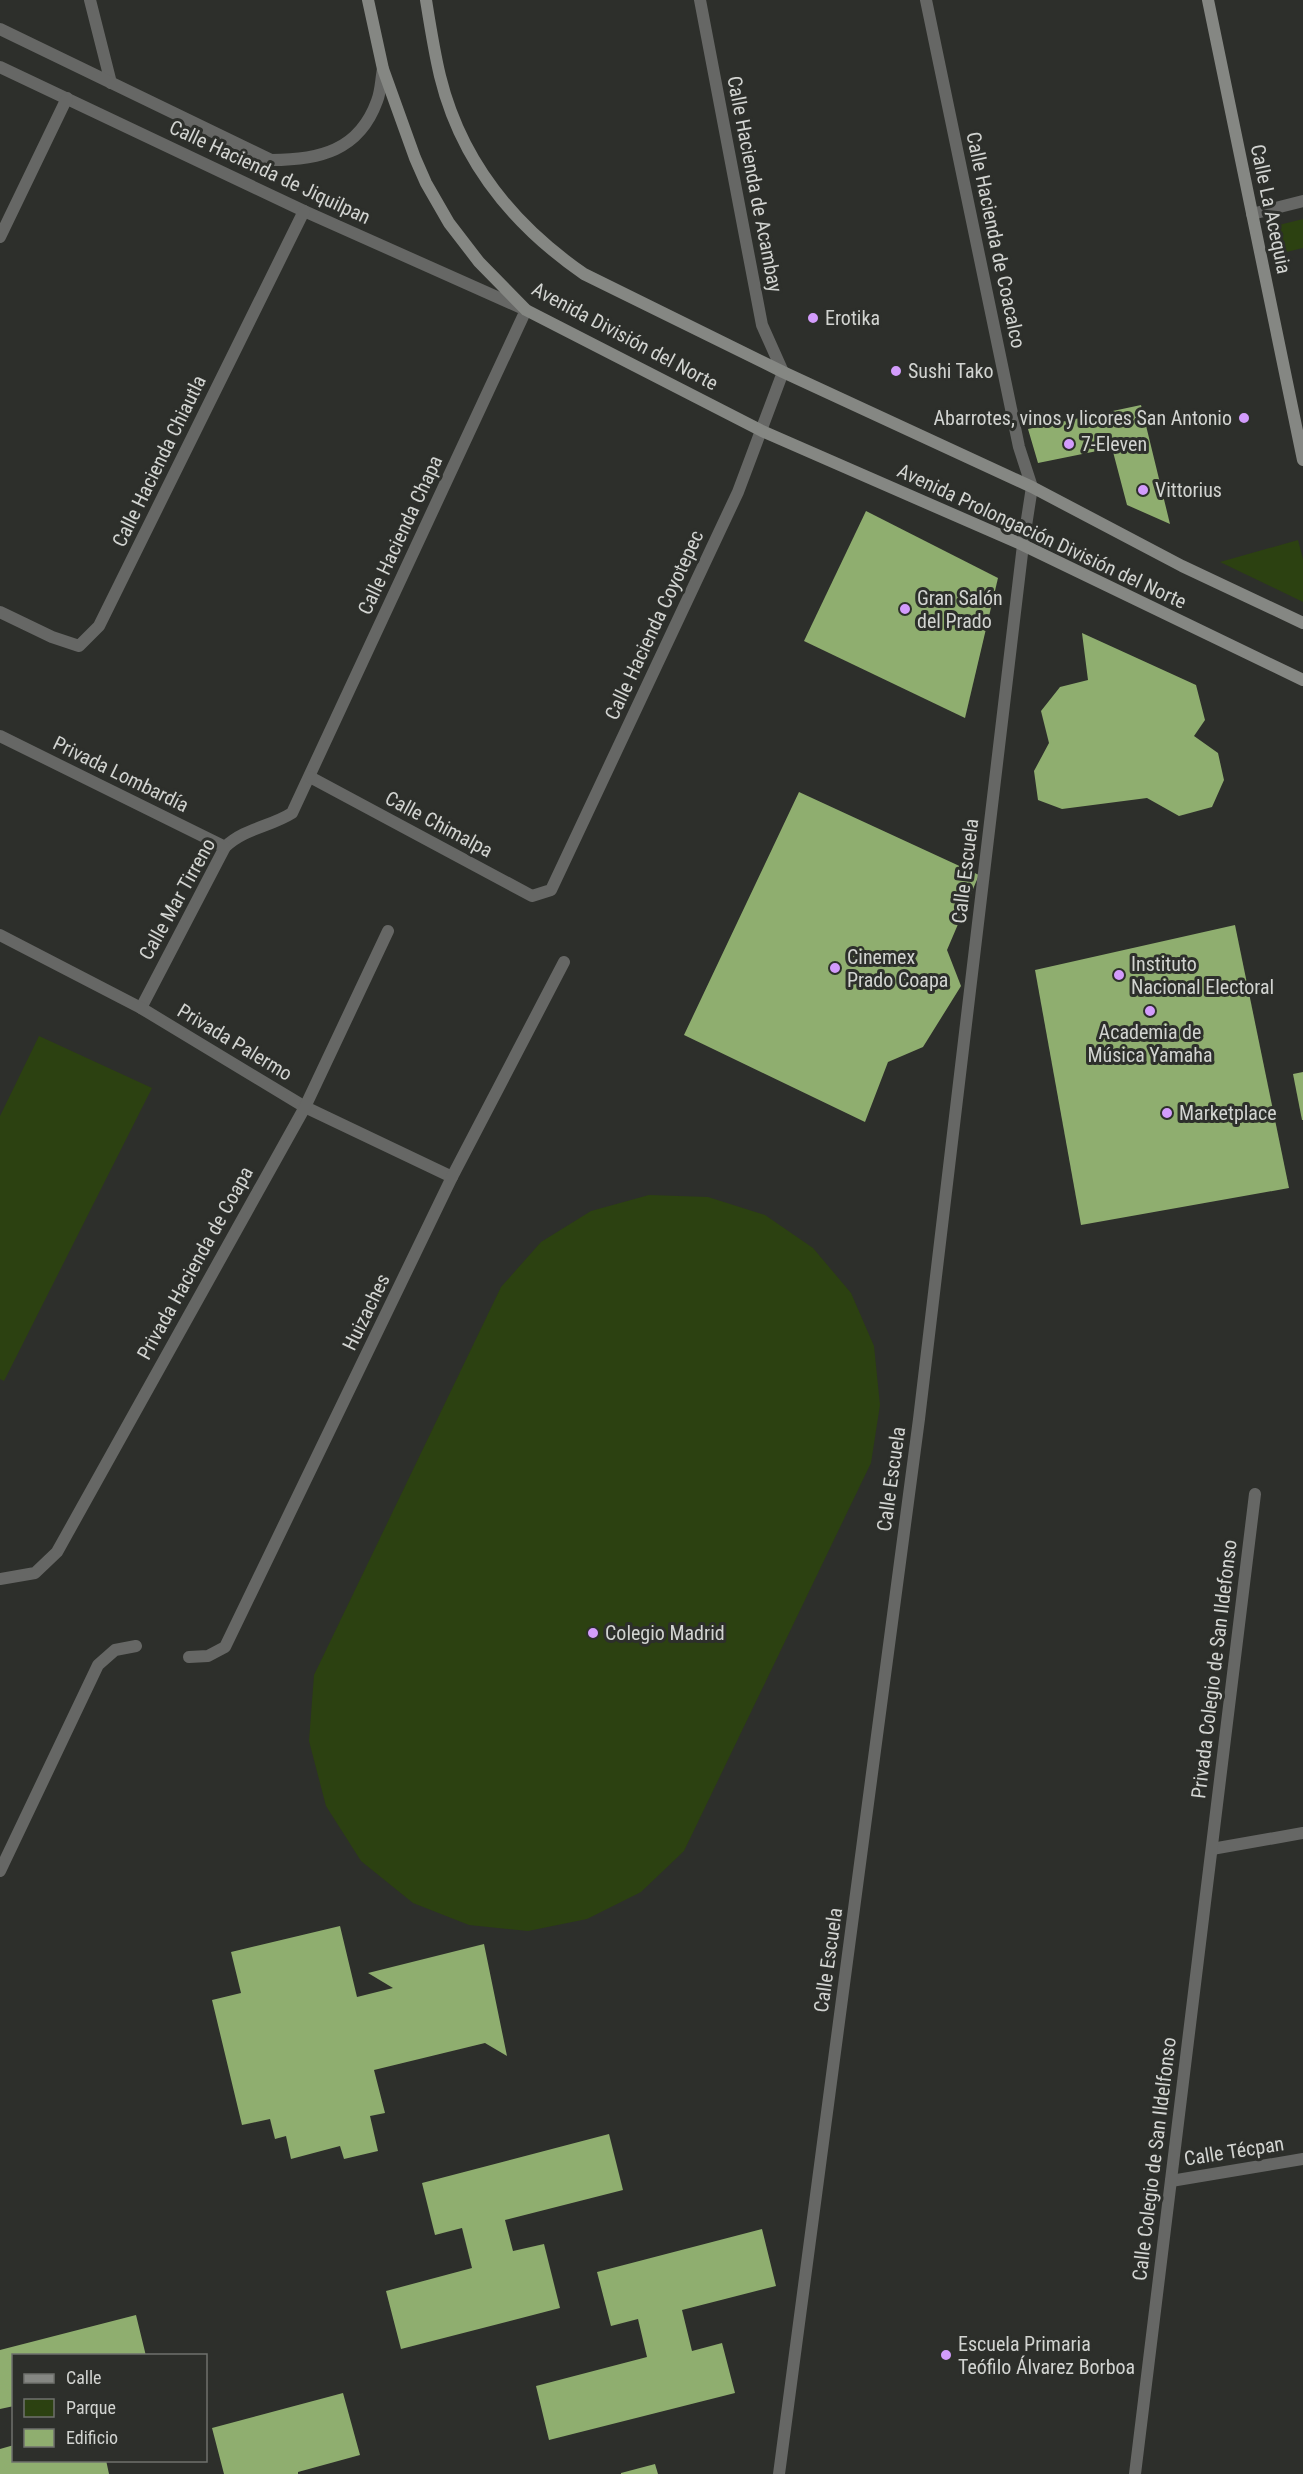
<svg xmlns="http://www.w3.org/2000/svg" width="1303" height="2474" font-family="'Roboto Condensed',sans-serif">
  <rect width="100%" height="100%" fill="#2d2f2b"/>
  <g fill="#2c4111">
    <polygon points="1303,219 1303,248 1278,254 1271,227"/>
    <polygon points="1298,540 1303,559 1303,602 1220,562"/>
    <polygon points="39,1036 152,1088 4,1381 0,1379 0,1116"/>
    <polygon points="649,1195 708,1197 765,1215 813,1248 851,1293 874,1346 880,1405 871,1463 684,1851 641,1892 587,1919 528,1931 469,1925 413,1903 361,1861 326,1806 309,1741 314,1675 501,1287 541,1242 591,1211"/>
  </g>
  <g fill="#8fae6f">
    <polygon points="1141,405 1170,524 1127,505 1112,448 1038,463 1028,429"/>
    <polygon points="866,511 998,578 965,718 804,641"/>
    <polygon points="1082,633 1196,685 1205,720 1194,736 1218,753 1224,780 1212,807 1179,816 1147,798 1062,809 1038,800 1034,771 1049,743 1041,711 1060,687 1088,680"/>
    <polygon points="799,792 979,875 947,950 961,986 923,1047 888,1062 865,1122 684,1035"/>
    <polygon points="1235,925 1289,1188 1081,1225 1035,970"/>
    <polygon points="1303,1072 1303,1120 1302,1120 1293,1074"/>
    <polygon points="340,1926 357,1997 393,1988 368,1973 484,1944 507,2056 485,2043 374,2070 385,2113 370,2116 378,2151 344,2159 340,2146 291,2159 286,2136 275,2139 270,2119 242,2125 212,2000 241,1993 231,1952"/>
    <polygon points="609,2134 623,2190 505,2220 513,2251 544,2244 560,2308 401,2349 386,2291 472,2268 462,2228 435,2235 422,2183"/>
    <polygon points="762,2229 776,2286 682,2310 692,2351 722,2343 735,2393 549,2440 536,2386 647,2357 638,2319 611,2326 597,2272"/>
    <polygon points="136,2315 146,2356 14,2356 14,2406 0,2409 0,2350"/>
    <polygon points="343,2393 360,2455 298,2472 298,2474 224,2474 212,2428"/>
    <polygon points="14,2445 14,2460 106,2460 109,2474 0,2474 0,2449"/>
    <polygon points="655,2464 658,2474 621,2474 621,2473"/>
  </g>
  <g fill="none" stroke-linecap="round" stroke-linejoin="round">
    <g stroke="#666765" stroke-width="12">
      <polyline points="90,0 111,83"/>
      <path d="M0,29L271,160C319,160 359,151 377,101C381,91 381,79 383,69"/>
      <path d="M0,67L304,211L526,310L292,813C270,827 245,828 225,847L141,1008"/>
      <polyline points="1252,214 1303,201"/>
      <polyline points="0,237 67,98"/>
      <polyline points="0,612 52,637 79,646 99,626 304,211"/>
      <polyline points="0,736 225,847"/>
      <polyline points="310,777 532,896 551,890 738,492 783,372 762,325 700,0"/>
      <polyline points="0,935 141,1008 305,1107 452,1177"/>
      <polyline points="0,1579 35,1573 57,1552 305,1107 388,931"/>
      <polyline points="189,1657 208,1656 225,1647 452,1177 564,962"/>
      <polyline points="1212,1849 1303,1833"/>
      <polyline points="0,1871 98,1665 115,1650 136,1646"/>
      <polyline points="1171,2181 1303,2159"/>
      <polyline points="779,2474 919,1419 1023,545 1032,487 1019,447 926,0"/>
      <polyline points="1135,2474 1255,1494"/>
    </g>
    <g stroke="#858783" stroke-width="12">
      <polyline points="368,0 383,69 415,158 426,183 449,223 479,262 526,310 762,431 1023,545 1303,680"/>
      <path d="M426,0C430,25 434,51 440,76C461,162 513,225 584,274L783,372L1032,487L1182,566L1303,623"/>
      <polyline points="1208,0 1303,460"/>
    </g>
  </g>
  <g fill="#d39cfc" stroke="#2d2f2b" stroke-width="2">
    <circle cx="813" cy="318" r="6"/>
    <circle cx="896" cy="371" r="6"/>
    <circle cx="1244" cy="418" r="6"/>
    <circle cx="1069" cy="444" r="6"/>
    <circle cx="1143" cy="490" r="6"/>
    <circle cx="905" cy="609" r="6"/>
    <circle cx="835" cy="968" r="6"/>
    <circle cx="1119" cy="975" r="6"/>
    <circle cx="1150" cy="1011" r="6"/>
    <circle cx="1167" cy="1113" r="6"/>
    <circle cx="593" cy="1633" r="6"/>
    <circle cx="946" cy="2355" r="6"/>
  </g>
  <g text-anchor="middle" dominant-baseline="central" stroke-width="6" stroke-linejoin="round" paint-order="stroke">
    <g font-size="20" fill="#d2d4d1" stroke="#2d2f2b">
      <text transform="translate(270 172) rotate(25)">Calle Hacienda de Jiquilpan</text>
      <text transform="translate(755 184) rotate(79)">Calle Hacienda de Acambay</text>
      <text transform="translate(1271 209) rotate(78)">Calle La Acequia</text>
      <text transform="translate(996 240) rotate(78)">Calle Hacienda de Coacalco</text>
      <text transform="translate(625 336) rotate(28)">Avenida División del Norte</text>
      <text transform="translate(159 461) rotate(-64)">Calle Hacienda Chiautla</text>
      <text transform="translate(400 535) rotate(-65)">Calle Hacienda Chapa</text>
      <text transform="translate(1042 536) rotate(25)">Avenida Prolongación División del Norte</text>
      <text transform="translate(654 625) rotate(-65)">Calle Hacienda Coyotepec</text>
      <text transform="translate(121 774) rotate(26)">Privada Lombardía</text>
      <text transform="translate(439 824) rotate(28)">Calle Chimalpa</text>
      <text transform="translate(965 871) rotate(-83)">Calle Escuela</text>
      <text transform="translate(177 899) rotate(-61)">Calle Mar Tirreno</text>
      <text transform="translate(235 1042) rotate(31)">Privada Palermo</text>
      <text transform="translate(195 1263) rotate(-61)">Privada Hacienda de Coapa</text>
      <text transform="translate(366 1312) rotate(-64)">Huizaches</text>
      <text transform="translate(891 1479) rotate(-82)">Calle Escuela</text>
      <text transform="translate(1214 1669) rotate(-83)">Privada Colegio de San Ildefonso</text>
      <text transform="translate(828 1960) rotate(-82)">Calle Escuela</text>
      <text transform="translate(1234 2151) rotate(-9)">Calle Técpan</text>
      <text transform="translate(1154 2159) rotate(-83)">Calle Colegio de San Ildelfonso</text>
    </g>
    <g font-size="20" fill="#d2d4d1" stroke="#2d2f2b" text-anchor="start">
      <text x="825" y="318">Erotika</text>
      <text x="908" y="371">Sushi Tako</text>
      <text x="1232" y="418" text-anchor="end">Abarrotes, vinos y licores San Antonio</text>
      <text x="1081" y="444">7-Eleven</text>
      <text x="1155" y="490">Vittorius</text>
      <text x="917" y="598">Gran Salón<tspan x="917" dy="23">del Prado</tspan></text>
      <text x="847" y="957">Cinemex<tspan x="847" dy="23">Prado Coapa</tspan></text>
      <text x="1131" y="964">Instituto<tspan x="1131" dy="23">Nacional Electoral</tspan></text>
      <text x="1150" y="1032" text-anchor="middle">Academia de<tspan x="1150" dy="23">Música Yamaha</tspan></text>
      <text x="1179" y="1113">Marketplace</text>
      <text x="605" y="1633">Colegio Madrid</text>
      <text x="958" y="2344">Escuela Primaria<tspan x="958" dy="23">Teófilo Álvarez Borboa</tspan></text>
    </g>
  </g>
  <rect x="12" y="2354" width="195" height="108" fill="#2d2f2b" stroke="#6f716d" stroke-width="1.5"/>
  <rect x="24" y="2374" width="30" height="9" fill="#858783" stroke="#6f716d" stroke-width="1.5"/>
  <text x="66" y="2384" font-size="18" fill="#d2d4d1">Calle</text>
  <rect x="24" y="2399" width="30" height="18" fill="#2c4111" stroke="#6f716d" stroke-width="1.5"/>
  <text x="66" y="2414" font-size="18" fill="#d2d4d1">Parque</text>
  <rect x="24" y="2429" width="30" height="18" fill="#8fae6f" stroke="#6f716d" stroke-width="1.5"/>
  <text x="66" y="2444" font-size="18" fill="#d2d4d1">Edificio</text>
</svg>
